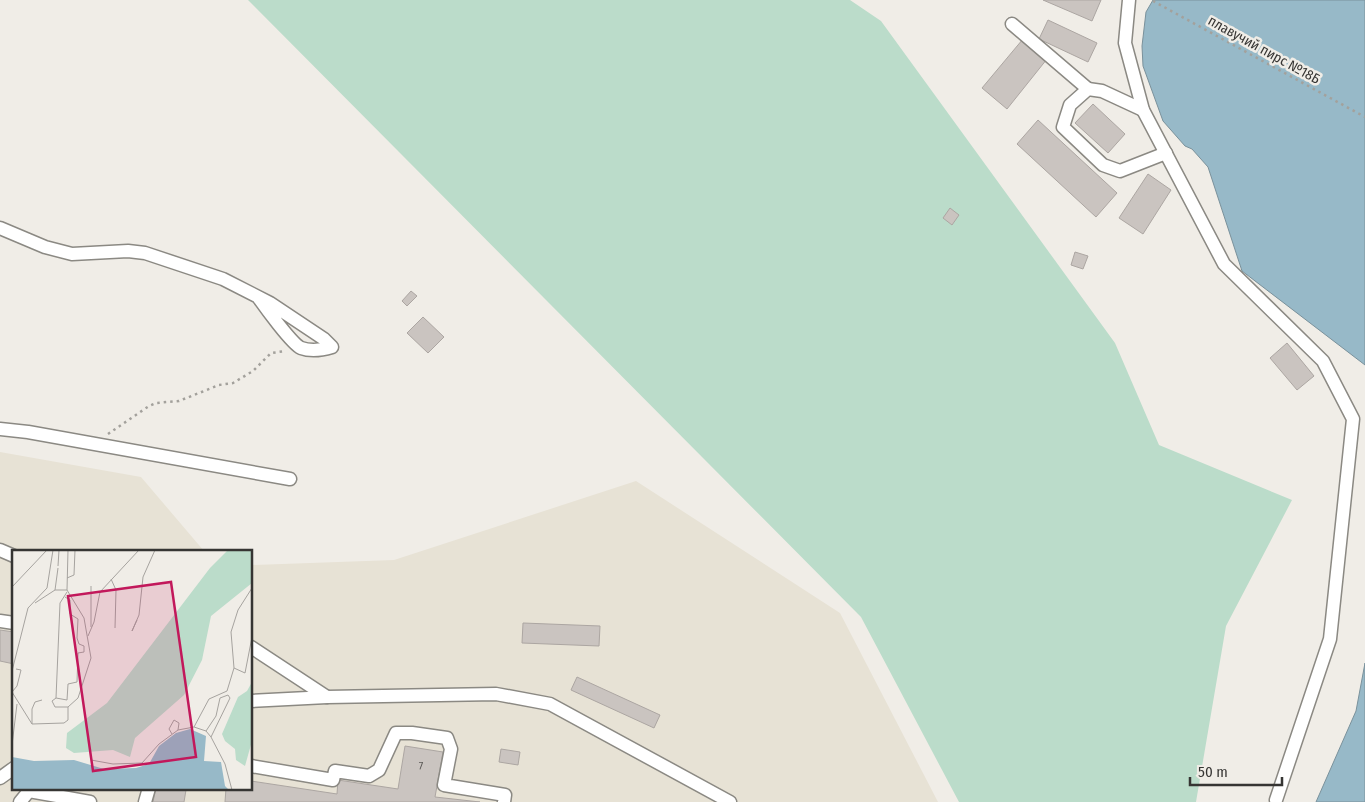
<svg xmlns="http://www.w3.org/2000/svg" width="1365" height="802" font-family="'Fira Sans Condensed',sans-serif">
  <rect width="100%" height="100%" fill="#f0ede7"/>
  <polygon fill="#e7e2d5" points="0,452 141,477 204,551 14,551 14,788 251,788 251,565 394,560 636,481 840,613 938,802 0,802"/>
  <polygon fill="#bbdcca" points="248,0 850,0 881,21 1115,343 1159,445 1292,500 1226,626 1196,802 959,802 861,617"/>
  <g fill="#97b9c8" stroke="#7a919b">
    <polygon points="1153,0 1365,0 1365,365 1242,271 1208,167 1192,149 1185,146 1163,121 1143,66 1142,46 1146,12"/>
    <polygon points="1365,663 1365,802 1316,802 1356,711"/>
  </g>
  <g fill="#cac4c0" stroke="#aca6a2">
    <polygon points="1043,0 1101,0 1092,21"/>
    <polygon points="1048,20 1097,43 1088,62 1039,39"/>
    <polygon points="1023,39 1047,59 1007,109 982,88"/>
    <polygon points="1093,104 1125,134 1108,153 1075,123"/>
    <polygon points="1038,120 1117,193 1096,217 1017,144"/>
    <polygon points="1148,174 1171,190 1143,234 1119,218"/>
    <polygon points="950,208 959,215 952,225 943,218"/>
    <polygon points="1075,252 1088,256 1083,269 1071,265"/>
    <polygon points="411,291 417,296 407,306 402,301"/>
    <polygon points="423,317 444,337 428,353 407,333"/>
    <polygon points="1287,343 1314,376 1297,390 1270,358"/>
    <polygon points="523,623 600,626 599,646 522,643"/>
    <polygon points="0,630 14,632 14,664 0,661"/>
    <polygon points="577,677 660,715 654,728 571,690"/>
    <polygon points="405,746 443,752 435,797 480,802 225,802 226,788 251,788 251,781 337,794 338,780 398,789"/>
    <polygon points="501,749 520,752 518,765 499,762"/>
    <polygon points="156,788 189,788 186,790 184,802 153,802"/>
  </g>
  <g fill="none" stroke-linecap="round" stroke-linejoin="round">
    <defs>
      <g id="minor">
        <polyline points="1129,0 1125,43 1143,110 1224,264 1323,361 1353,419 1330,639 1276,800"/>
        <polyline points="1012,24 1088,89"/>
        <polyline points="1143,110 1102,91 1088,89 1070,105 1063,127 1103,165 1120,171 1166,153"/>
        <path d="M0,228L45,247L72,254L128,251L145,253L223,279L270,303L324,339L332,347C322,350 312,352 301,348C292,344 265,307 258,297"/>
        <polyline points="0,429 28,432 290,479"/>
        <polyline points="0,550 14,556"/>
        <polyline points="0,621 14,623"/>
        <polyline points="251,647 327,697"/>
        <polyline points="251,701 327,697 496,694 550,704 730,802"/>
        <polyline points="251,766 333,780 335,771 369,776 379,770 396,733 412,733 447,738 451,749 444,785 505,795 504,802"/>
        <polyline points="0,778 14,768"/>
        <polyline points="20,802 29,791 90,802"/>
        <polyline points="145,802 149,788"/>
      </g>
    </defs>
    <use href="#minor" stroke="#8b8983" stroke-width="15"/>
    <g stroke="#a3a19c" stroke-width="2.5" stroke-dasharray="2.5 4" stroke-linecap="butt">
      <polyline points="1153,1 1365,117"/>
      <polyline points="108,434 149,406 156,403 179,401 219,385 233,383 253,371 271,353 286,351"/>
    </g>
    <use href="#minor" stroke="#fff" stroke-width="12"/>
  </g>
  <g text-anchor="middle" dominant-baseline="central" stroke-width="5" stroke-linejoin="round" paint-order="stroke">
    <g font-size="11" fill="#5b5956">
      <text x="421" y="766">7</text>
    </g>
    <g font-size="14" fill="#363533" stroke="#f0ede7">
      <text transform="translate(1264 50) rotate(29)">плавучий пирс №18Б</text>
    </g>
  </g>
  <g transform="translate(12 550)">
    <rect width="240" height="240" fill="#f0ede7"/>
    <path d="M216,0H240V33L199,66L190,110L172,145L123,188L118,207L101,200L62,203L54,198L55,183L95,153L198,18ZM240,132V191L233,216L224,210L223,199L213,191L210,184L226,147L235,141Z" fill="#bbdcca"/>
    <path d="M178,179L194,186L192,211L209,212L213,236L217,240H0V207L22,211L62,210L92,219L124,218L137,214L147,196L164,183Z" fill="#97b9c8"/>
    <path fill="none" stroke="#a6a39f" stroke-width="1" d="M46,16L47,0M55,28L62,25L63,0M99,29L104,40L103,78M0,37L35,0M240,38L226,60L219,82L222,118L233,123L240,87M43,40L46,18M55,42L48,53L44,148L40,151L43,157H56M23,53L43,40H55L56,0M125,70L120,81L127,65L131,27L143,0M79,77V36M76,86L82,72L88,42L127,0M0,121L16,58L35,38L41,0M0,142L20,174L52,173L56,170V157L66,148L79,108L72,68L55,40M0,142L5,136L9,120L4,119M0,146V166M44,148L55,150L56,134L65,132L66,103L72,102V96L67,94L65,88L66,69L58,64V50L53,47M20,174V159L23,152L30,150M182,177L197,149L215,141L222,118M194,181L204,166L208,148L216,145L218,148L199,187M160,184L157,179L162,170L167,173L166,180M0,195L5,154M79,210L101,214L130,213L147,194L166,180L182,177L194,181L199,187L213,214L220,240"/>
    <path fill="#c2185b" fill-opacity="0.15" stroke="#c2185b" stroke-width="2.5" d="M159,32L184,207L81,221L56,46Z"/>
    <rect width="240" height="240" fill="none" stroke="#363533" stroke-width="2.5"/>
  </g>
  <path d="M1190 777v8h92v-8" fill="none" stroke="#363533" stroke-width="2.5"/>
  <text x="1198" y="777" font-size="15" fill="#363533" stroke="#f0ede7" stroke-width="4" paint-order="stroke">50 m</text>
</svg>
